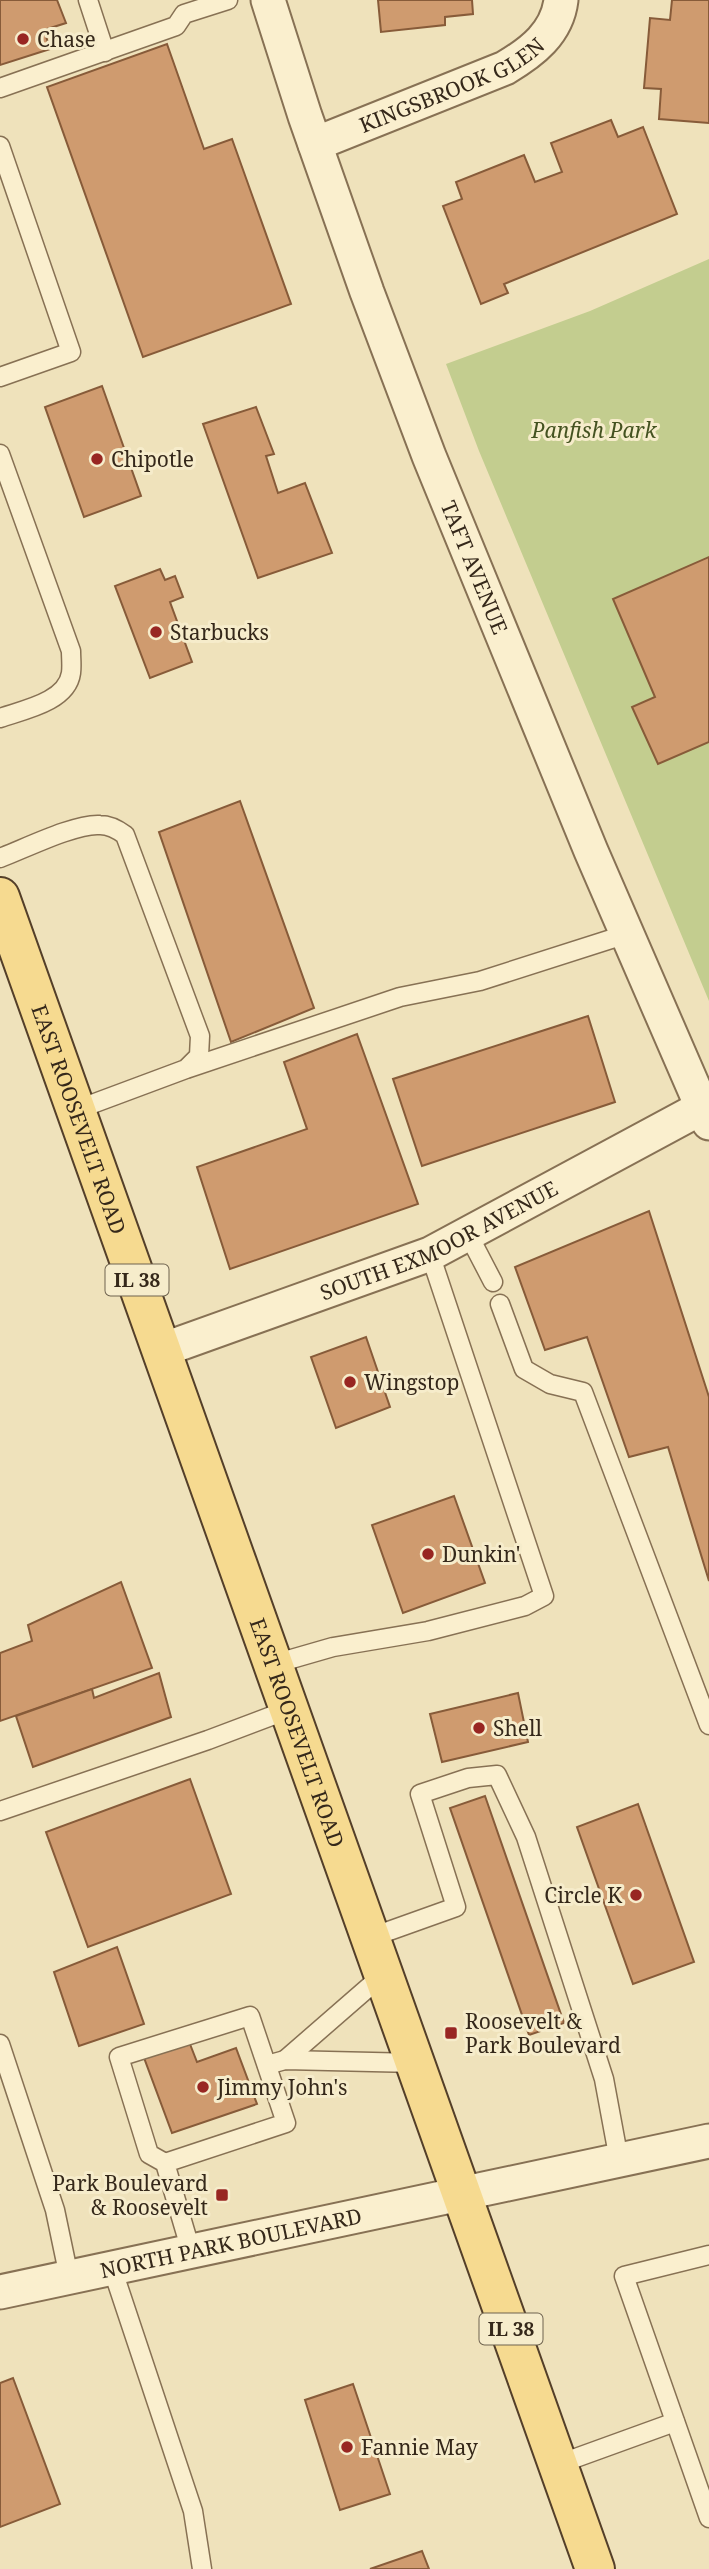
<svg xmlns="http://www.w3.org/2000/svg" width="709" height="2569" font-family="'Noto Serif',serif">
  <rect width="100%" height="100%" fill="#efe2bb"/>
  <polygon fill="#c3cd8f" points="709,259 709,1001 479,451 446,364 590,311"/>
  <g fill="#cf9b6f" stroke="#875b39" stroke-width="2">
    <polygon points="0,0 57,0 66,23 44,30 50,49 0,65"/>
    <polygon points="378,0 472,0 473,14 445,17 445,25 381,32"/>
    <polygon points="672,0 709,0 709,123 659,119 661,89 644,88 650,18 670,20"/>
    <polygon points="167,44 204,149 232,139 291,304 143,357 47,87"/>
    <polygon points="611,120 618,137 643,127 677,214 504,284 508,293 481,304 443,206 462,199 456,182 524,155 535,182 562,172 551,143"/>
    <polygon points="102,386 141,496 84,517 45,407"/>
    <polygon points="256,407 274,454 266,456 278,493 305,483 332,553 258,578 203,424"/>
    <polygon points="709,557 709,742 658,764 632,707 655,697 613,599"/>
    <polygon points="160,569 165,580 175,576 183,597 170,602 192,662 150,678 115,586"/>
    <polygon points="240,801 314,1008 231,1042 159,832"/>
    <polygon points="588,1016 615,1102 422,1166 393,1079"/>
    <polygon points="357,1034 418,1204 230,1269 197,1167 307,1129 284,1062"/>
    <polygon points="649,1211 709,1397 709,1581 668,1447 629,1457 587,1337 545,1350 515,1267"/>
    <polygon points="366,1337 390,1407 336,1428 311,1357"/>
    <polygon points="454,1496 485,1583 403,1613 372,1525"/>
    <polygon points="121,1582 152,1668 0,1721 0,1653 32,1641 28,1625"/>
    <polygon points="159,1673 171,1717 33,1767 16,1716 92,1689 94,1698"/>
    <polygon points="518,1693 528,1742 442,1762 430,1714"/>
    <polygon points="190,1779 231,1894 88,1947 46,1832"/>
    <polygon points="485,1796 564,2023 529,2035 450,1808"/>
    <polygon points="638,1804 694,1962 633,1984 577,1827"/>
    <polygon points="117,1947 144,2024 79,2046 54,1972"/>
    <polygon points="188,2039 197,2062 236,2048 257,2104 172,2133 143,2055"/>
    <polygon points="13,2378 60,2504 0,2527 0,2383"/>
    <polygon points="353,2384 390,2494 340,2510 305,2400"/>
    <polygon points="422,2551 429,2569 370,2569"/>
  </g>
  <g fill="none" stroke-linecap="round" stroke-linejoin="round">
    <defs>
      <g id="service">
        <polyline points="88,0 105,52"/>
        <polyline points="0,88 176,26 184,14 228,0"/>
        <polyline points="0,146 71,352 0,377"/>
        <path d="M0,454L71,651C71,658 72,666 71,673C67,702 23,710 0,718"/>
        <path d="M0,858C24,849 76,823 100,825C110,825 117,829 125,835L200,1036L199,1056L186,1069L76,1110"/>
        <polyline points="189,1068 400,997 480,981 627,934"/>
        <polyline points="468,1234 493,1282"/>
        <polyline points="500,1304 524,1369 550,1384 583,1392 709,1725"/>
        <polyline points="274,1664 333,1647 428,1631 525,1606 544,1596 430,1254"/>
        <polyline points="0,1811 208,1740 290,1709"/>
        <polyline points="372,1937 456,1907 420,1794 468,1778 497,1775 526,1837 604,2079 619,2160"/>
        <polyline points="0,2044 55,2210 69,2277"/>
        <polyline points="285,2060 385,1973"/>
        <polyline points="267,2065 285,2060 416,2063"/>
        <polyline points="165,2163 149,2154 119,2057 250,2016 286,2123 165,2163 191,2251"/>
        <polyline points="709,2255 624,2276 709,2518"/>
        <polyline points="112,2268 193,2511 202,2569"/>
        <polyline points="559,2464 675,2422"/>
      </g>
      <g id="minor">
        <path id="s1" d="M268,0L305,116L367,292L429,456L591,851L709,1123"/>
        <path id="s2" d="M315,144L505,68C532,52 557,33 561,0"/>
        <path id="s3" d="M162,1350L430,1254L703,1107"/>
        <path id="s4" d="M0,2292L709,2141"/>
      </g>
      <g id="primary">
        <path id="s5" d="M0,897L595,2569"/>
      </g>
    </defs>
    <use href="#service" stroke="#877154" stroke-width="21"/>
    <use href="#minor" stroke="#877154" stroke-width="37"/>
    <use href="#primary" stroke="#543f29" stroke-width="42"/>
    <use href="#service" stroke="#faefce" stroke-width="18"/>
    <use href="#minor" stroke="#faefce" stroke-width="33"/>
    <use href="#primary" stroke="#f6da90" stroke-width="38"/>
  </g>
  <g fill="#982622" stroke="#f6eccb" stroke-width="2.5">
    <circle cx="23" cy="39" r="7"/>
    <circle cx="97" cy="459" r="7"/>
    <circle cx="156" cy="632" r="7"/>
    <circle cx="350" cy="1382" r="7"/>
    <circle cx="428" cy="1554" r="7"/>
    <circle cx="479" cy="1728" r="7"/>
    <circle cx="636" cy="1895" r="7"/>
    <rect x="444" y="2026" width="14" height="14" rx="3.5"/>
    <circle cx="203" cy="2087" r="7"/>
    <rect x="215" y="2188" width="14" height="14" rx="3.5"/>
    <circle cx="347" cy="2447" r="7"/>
  </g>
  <g text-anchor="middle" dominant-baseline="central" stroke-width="6" stroke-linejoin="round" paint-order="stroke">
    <g fill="#f6eccb" stroke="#6f634f" stroke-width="2">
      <rect x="105.5" y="1264.5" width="63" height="31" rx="5"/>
      <rect x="479.5" y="2313.5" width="63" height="31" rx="5"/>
    </g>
    <g font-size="19" font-weight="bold" fill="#35281a">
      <text x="137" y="1280">IL 38</text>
      <text x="511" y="2329">IL 38</text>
    </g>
    <g font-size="21" fill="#35281a" stroke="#f6eccb" text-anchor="start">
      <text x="37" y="39">Chase</text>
      <text x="111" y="459">Chipotle</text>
      <text x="170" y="632">Starbucks</text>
      <text x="364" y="1382">Wingstop</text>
      <text x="442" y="1554">Dunkin'</text>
      <text x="493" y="1728">Shell</text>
      <text x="622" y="1895" text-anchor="end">Circle K</text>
      <text x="465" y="2021">Roosevelt &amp;<tspan x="465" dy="24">Park Boulevard</tspan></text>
      <text x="217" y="2087">Jimmy John's</text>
      <text x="208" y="2183" text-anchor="end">Park Boulevard<tspan x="208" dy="24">&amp; Roosevelt</tspan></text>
      <text x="361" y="2447">Fannie May</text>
    </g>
    <g font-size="21" fill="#35281a" stroke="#f6eccb">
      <text stroke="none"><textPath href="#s2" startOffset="149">KINGSBROOK GLEN</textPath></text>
      <text stroke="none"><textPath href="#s1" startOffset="604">TAFT AVENUE</textPath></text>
      <text stroke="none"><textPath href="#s5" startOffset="236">EAST ROOSEVELT ROAD</textPath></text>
      <text stroke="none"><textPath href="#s3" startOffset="298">SOUTH EXMOOR AVENUE</textPath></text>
      <text stroke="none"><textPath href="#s5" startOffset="887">EAST ROOSEVELT ROAD</textPath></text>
      <text stroke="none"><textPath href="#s4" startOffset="236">NORTH PARK BOULEVARD</textPath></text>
    </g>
    <g font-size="21" font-style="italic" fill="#445220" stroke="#f6eccb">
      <text x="594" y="430">Panfish Park</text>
    </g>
  </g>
</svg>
